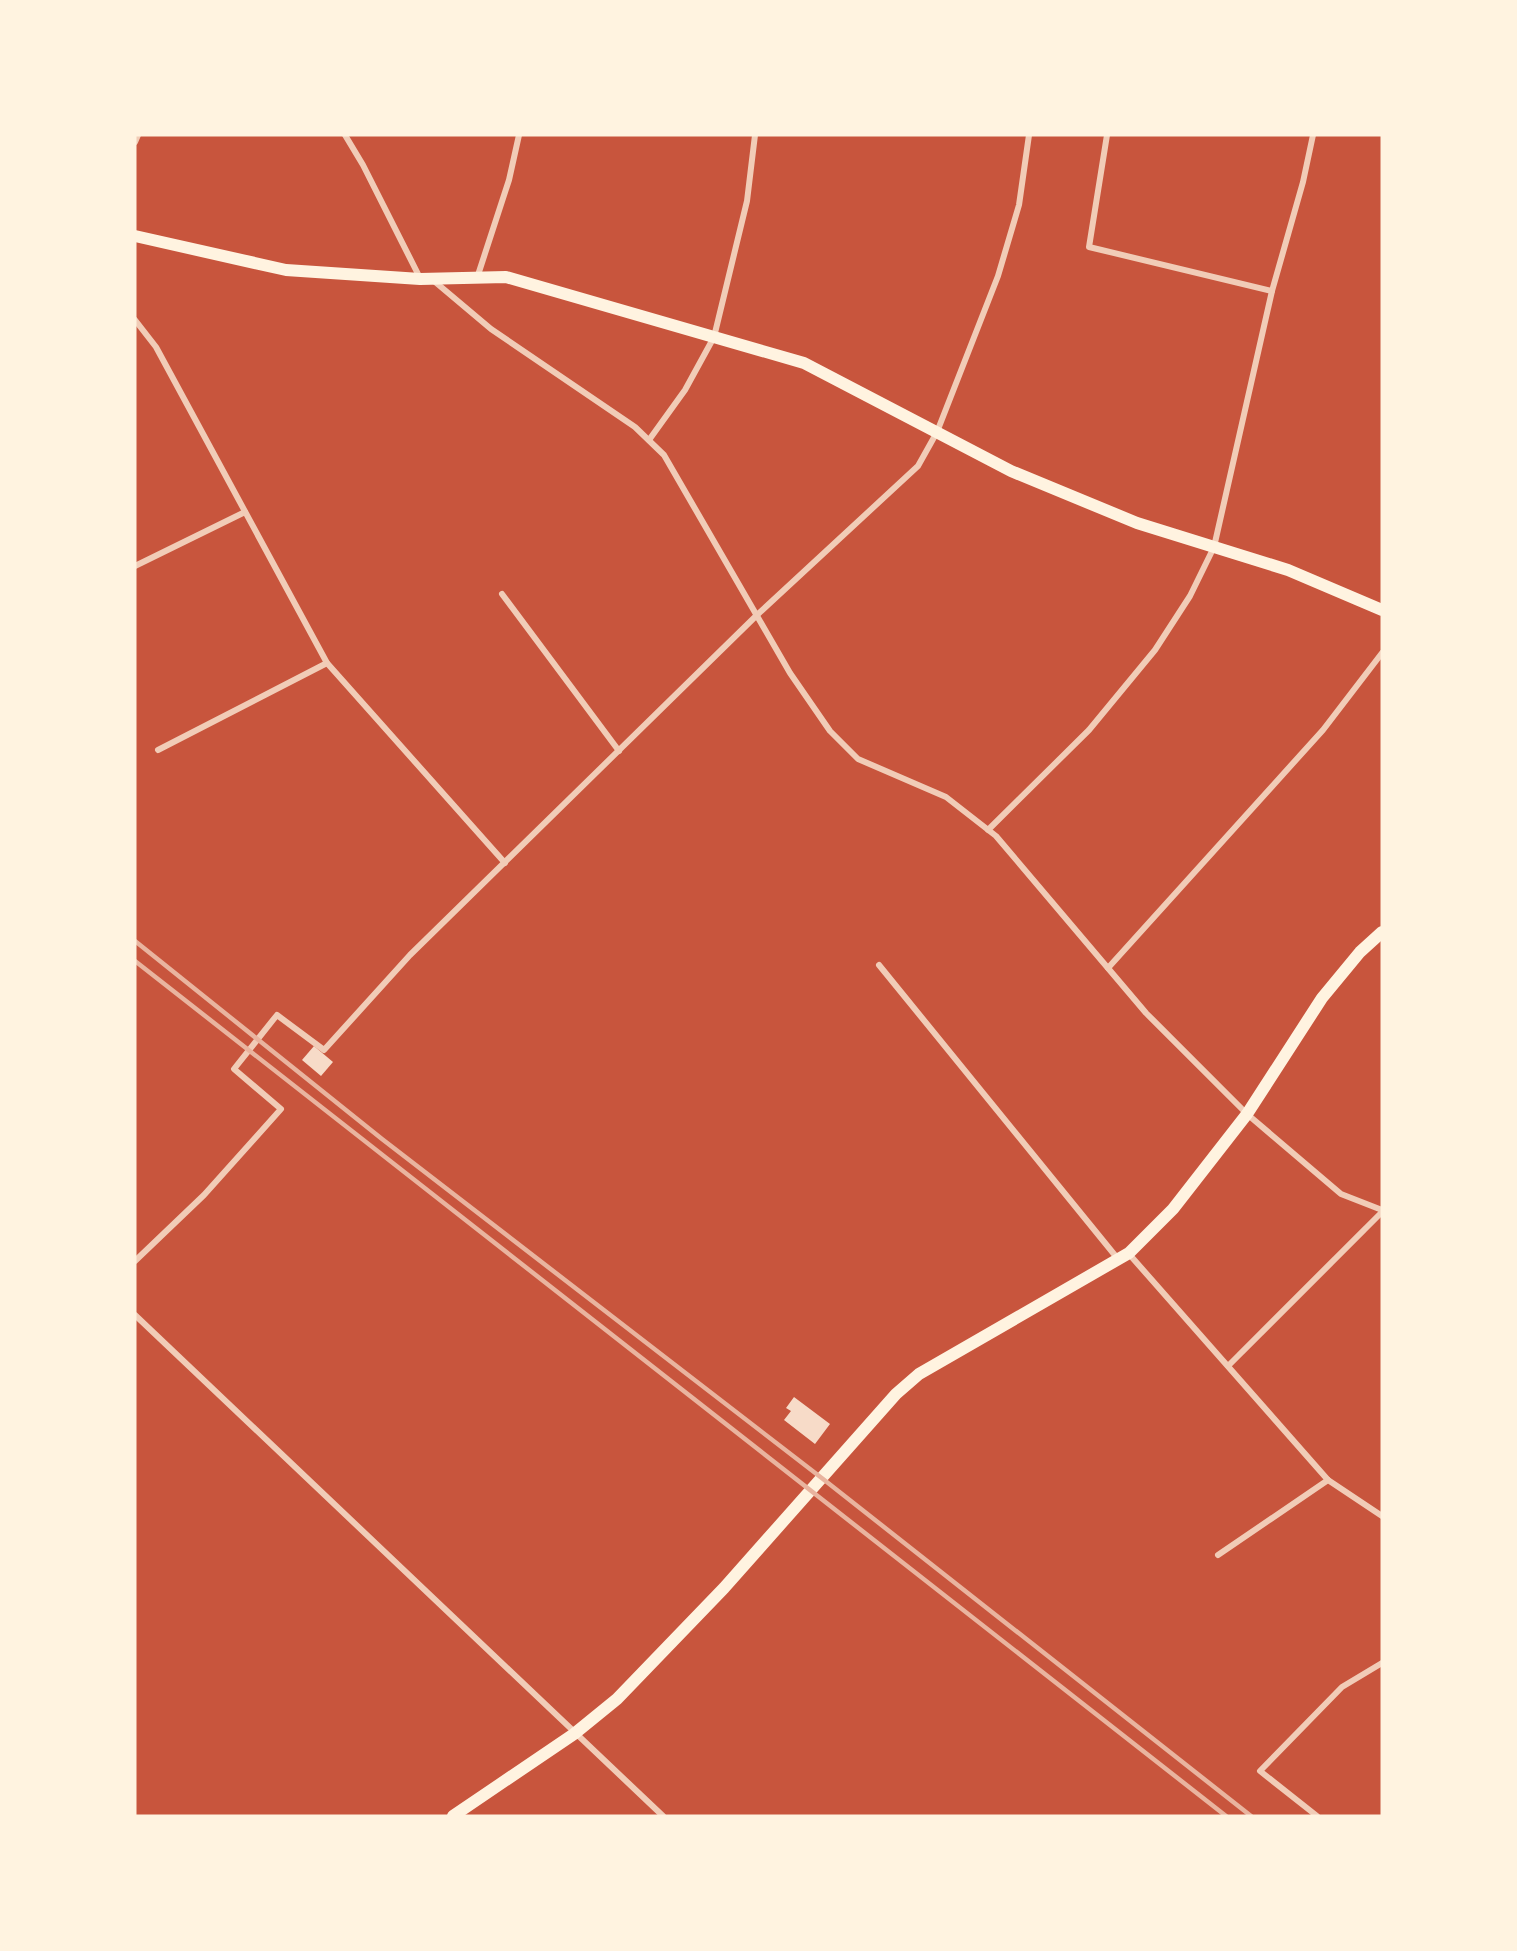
<svg xmlns="http://www.w3.org/2000/svg" width="1517" height="1951" font-family="Cabin,sans-serif">
  <rect width="100%" height="100%" fill="#c8553d"/>
  <g fill="#f7dbc8">
    <polygon points="314,1046 333,1062 321,1076 302,1060"/>
    <polygon points="794,1397 830,1424 815,1444 784,1420 791,1411 786,1408"/>
  </g>
  <g fill="none" stroke-linecap="round" stroke-linejoin="round">
    <g stroke="#f1ccb7" stroke-width="6">
      <polyline points="345,135 363,165 420,278"/>
      <polyline points="1107,135 1089,247 1272,291"/>
      <polyline points="135,142 138,135"/>
      <polyline points="477,278 509,180 519,135"/>
      <polyline points="434,281 491,329 635,427 664,455 790,673 830,731 858,759 946,797 996,836 1146,1013 1247,1114 1341,1194 1382,1210"/>
      <polyline points="135,320 156,347 327,663 505,863"/>
      <polyline points="649,440 685,390 714,337 747,201 755,135"/>
      <polyline points="135,566 245,512"/>
      <polyline points="502,594 619,751"/>
      <polyline points="158,750 327,663"/>
      <polyline points="988,830 1089,730 1155,650 1190,596 1214,547 1272,291 1303,182 1313,135"/>
      <polyline points="879,965 1118,1259"/>
      <polyline points="1108,968 1323,730 1382,653"/>
      <polyline points="1129,1254 1328,1480 1382,1516"/>
      <polyline points="135,1261 204,1195 281,1109 234,1069 277,1015 324,1050 410,955 757,615 918,466 937,432 998,276 1019,205 1029,135"/>
      <polyline points="135,1315 663,1816"/>
      <polyline points="1228,1366 1382,1212"/>
      <polyline points="1218,1555 1328,1480"/>
      <polyline points="1317,1816 1260,1771 1342,1687 1382,1663"/>
    </g>
    <g stroke="#fff3e0" stroke-width="12">
      <polyline points="135,236 286,270 420,279 506,277 804,363 1011,471 1137,523 1288,570 1382,610"/>
      <polyline points="453,1816 574,1734 617,1699 724,1588 896,1394 919,1374 1129,1253 1173,1209 1247,1114 1322,998 1360,952 1382,932"/>
    </g>
    <g stroke="#e9b49f" stroke-width="4.5">
      <polyline points="135,941 382,1139 823,1479 1251,1816"/>
      <polyline points="135,961 1226,1816"/>
    </g>
  </g>
  <rect width="1517" height="1951" fill="none" stroke="#fff3e0" stroke-width="273"/>
</svg>
